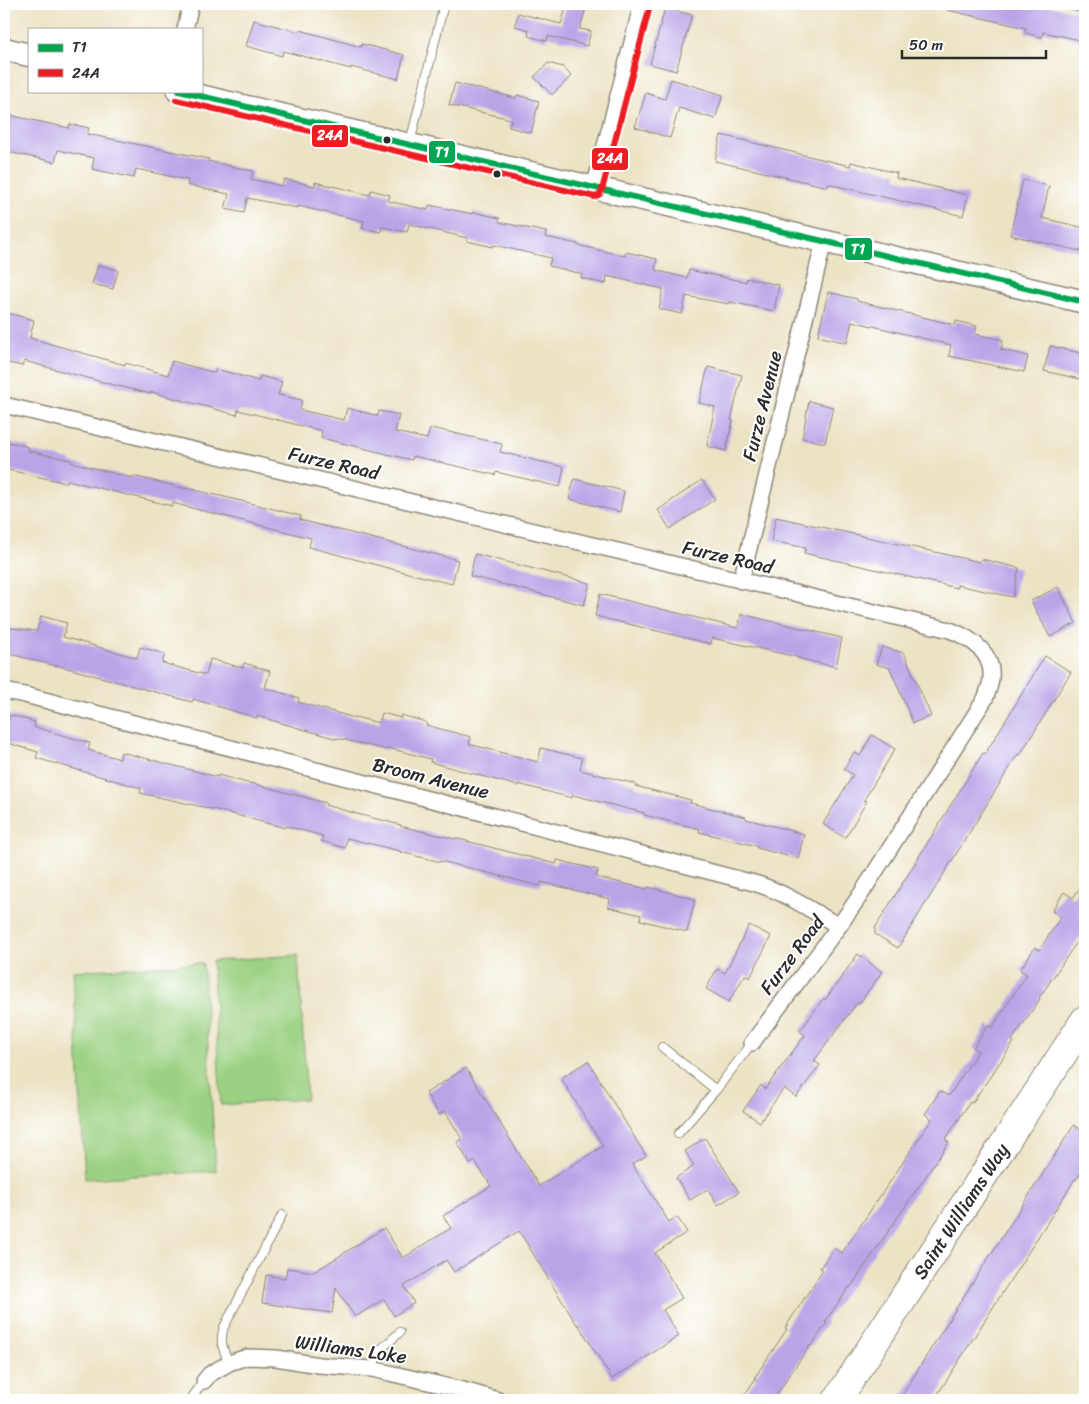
<svg xmlns="http://www.w3.org/2000/svg" width="1089" height="1404" font-family="Sriracha,sans-serif">
  <rect width="100%" height="100%" fill="#fff"/>
  <filter id="ink" filterUnits="userSpaceOnUse"><feTurbulence type="fractalNoise" baseFrequency=".02" numOctaves="2"/><feDisplacementMap in="SourceGraphic" scale="10" xChannelSelector="R" yChannelSelector="G"/><feConvolveMatrix kernelMatrix="1 2 1 2 8 2 1 2 1" color-interpolation-filters="sRGB"/></filter>
  <filter id="wash" filterUnits="userSpaceOnUse"><feTurbulence type="fractalNoise" baseFrequency=".0096" numOctaves="4" result="noise"/><feDisplacementMap in="SourceGraphic" scale="20" xChannelSelector="R" yChannelSelector="G"/><feGaussianBlur stdDeviation="1.12" result="paint"/><feColorMatrix in="noise" values="0 0 0 0 0 0 0 0 0 0 0 0 0 0 0 0 0 1.4 0 .05"/><feComposite in="paint" operator="in"/></filter>
  <g filter="url(#wash)">
    <rect width="100%" height="100%" fill="#ece3c4"/>
    <g fill="#9bd182" stroke="#637e56">
      <polygon points="298,955 307,1099 221,1105 212,961"/>
      <polygon points="203,963 216,1171 85,1179 73,971"/>
    </g>
    <g id="blocks">
      <g fill="#baa4e8">
        <polygon points="567,4 587,4 580,29 591,31 587,46 548,36 547,41 528,36 529,30 515,26 518,13 561,24"/>
        <polygon points="947,4 1049,4 1049,6 1085,13 1085,41 1043,32 1042,37 1025,33 1026,28 947,10"/>
        <polygon points="665,8 692,15 676,71 650,64"/>
        <polygon points="254,20 299,32 300,30 361,47 362,44 404,55 398,79 351,67 351,69 283,51 282,56 246,46"/>
        <polygon points="548,63 563,67 571,76 552,95 534,77"/>
        <polygon points="671,79 723,95 715,119 679,108 670,138 635,127 646,93 665,99"/>
        <polygon points="455,83 516,98 517,95 539,101 531,133 509,127 511,119 449,105"/>
        <polygon points="4,114 69,128 70,124 89,128 87,134 209,159 208,161 253,171 251,179 282,186 284,179 315,186 315,182 370,195 371,190 390,195 388,201 428,210 429,205 473,214 473,212 500,218 499,222 546,232 545,237 578,244 577,245 625,256 626,252 657,259 655,270 687,278 689,270 746,282 747,278 779,285 774,311 730,302 729,304 686,296 682,314 659,309 663,289 607,276 606,284 581,278 582,274 549,266 551,258 494,245 493,247 467,241 467,238 409,224 407,232 382,227 381,232 362,228 364,221 298,206 298,208 247,198 244,213 225,209 229,194 187,185 188,180 136,169 134,178 92,169 94,158 58,150 55,162 4,151"/>
        <polygon points="721,135 850,166 851,162 897,173 896,178 968,195 963,216 829,184 828,187 715,161"/>
        <polygon points="1023,180 1049,186 1042,218 1085,228 1085,252 1010,235"/>
        <polygon points="98,265 118,270 113,289 92,284"/>
        <polygon points="828,292 857,299 857,301 955,325 956,321 977,326 975,334 1003,340 1001,350 1028,356 1024,372 949,356 951,345 852,321 847,343 818,336"/>
        <polygon points="4,312 34,320 30,338 125,365 125,363 168,375 172,361 215,373 216,369 259,381 260,376 282,382 278,395 302,400 300,410 344,420 347,408 378,416 379,411 399,415 395,432 427,439 430,429 436,429 502,444 500,452 564,467 560,487 496,472 495,475 413,456 412,460 321,438 322,431 238,410 237,415 151,392 151,394 110,384 24,361 22,366 4,362"/>
        <polygon points="1050,346 1085,354 1080,379 1044,371"/>
        <polygon points="708,367 742,375 731,420 733,420 726,451 707,446 715,407 699,403"/>
        <polygon points="809,401 833,407 825,443 802,438"/>
        <polygon points="4,441 29,447 28,451 71,460 71,462 132,478 133,476 187,489 187,488 254,504 301,516 300,520 458,560 452,584 392,569 309,547 311,538 172,503 172,506 67,480 67,483 4,469"/>
        <polygon points="574,479 624,491 620,512 569,499"/>
        <polygon points="702,480 715,499 670,529 658,510"/>
        <polygon points="776,517 980,562 981,559 1019,568 1013,597 957,585 957,588 804,553 806,548 771,541"/>
        <polygon points="475,554 590,583 584,605 470,576"/>
        <polygon points="1058,587 1076,623 1050,637 1031,601"/>
        <polygon points="600,594 738,628 741,614 842,638 836,667 797,658 797,657 712,638 711,644 595,616"/>
        <polygon points="41,616 67,623 63,637 137,658 140,647 165,654 162,663 206,675 210,659 243,668 244,663 270,671 265,688 299,698 298,702 355,718 355,717 379,723 382,713 401,718 401,715 426,722 426,725 471,737 469,744 538,762 541,748 582,758 580,770 636,784 635,786 691,800 690,803 746,817 746,819 804,834 798,859 757,848 757,846 699,832 700,829 644,815 644,813 573,795 572,798 518,784 518,786 430,762 431,759 388,748 387,750 337,738 337,739 257,716 257,718 193,699 192,702 56,665 56,666 14,655 4,654 4,627 37,631"/>
        <polygon points="882,647 904,653 931,716 913,723 890,668 876,664"/>
        <polygon points="1045,656 1071,672 1020,755 1018,754 898,948 875,934 875,928 983,753 985,754"/>
        <polygon points="10,715 35,722 34,727 90,743 88,750 120,759 121,752 218,777 218,775 251,784 251,783 326,803 325,805 365,816 401,825 400,826 455,839 455,838 556,864 557,860 598,870 596,877 647,889 648,887 695,899 687,932 640,920 641,915 608,907 610,899 541,882 540,886 441,861 441,862 400,852 400,851 347,838 345,848 321,841 323,836 286,826 285,828 221,811 140,793 141,788 36,758 38,752 4,742 4,736"/>
        <polygon points="872,735 895,749 864,800 867,801 845,838 823,824 853,775 844,769 854,752 860,756"/>
        <polygon points="1085,880 1085,930 1039,998 1040,999 1012,1040 1014,1042 972,1103 970,1102 945,1140 949,1142 850,1288 849,1287 825,1322 827,1323 811,1346 810,1345 773,1400 741,1400 756,1378 755,1377 787,1329 785,1328 823,1270 820,1268 834,1248 842,1253 932,1119 925,1114 940,1091 949,1096 978,1051 973,1048 988,1025 992,1028 1027,974 1020,970 1035,947 1039,950 1061,917 1052,911 1064,892 1073,898"/>
        <polygon points="749,925 771,936 750,978 745,975 729,1002 706,989 717,969 725,973"/>
        <polygon points="858,954 882,972 859,1004 857,1003 814,1061 820,1065 796,1097 784,1088 760,1122 743,1111 761,1085 765,1089 805,1035 800,1031 823,999 825,1000"/>
        <polygon points="588,1061 646,1156 632,1164 669,1222 677,1217 687,1232 655,1253 682,1298 663,1310 679,1336 612,1379 578,1324 577,1325 519,1231 454,1272 446,1260 404,1286 414,1303 394,1316 384,1299 355,1317 336,1288 332,1313 262,1303 266,1275 285,1278 287,1268 314,1272 384,1228 403,1258 451,1228 443,1216 491,1186 475,1161 470,1164 457,1142 462,1139 445,1111 439,1115 426,1093 466,1068 539,1186 603,1146 561,1078"/>
        <polygon points="1074,1125 1085,1132 1085,1166 1076,1180 1075,1179 934,1400 899,1400 957,1307"/>
        <polygon points="705,1138 739,1192 718,1205 708,1189 690,1200 676,1178 694,1166 685,1151"/>
      </g>
    </g>
  </g>
  <g filter="url(#ink)">
    <use href="#blocks" fill-opacity="0" stroke="#8c8778" stroke-width="1"/>
    <g fill="none" stroke-linecap="round" stroke-linejoin="round">
      <defs>
        <g id="lane">
          <polyline points="410,143 444,4"/>
          <polyline points="662,1047 716,1090"/>
          <polyline points="678,1134 716,1090 752,1043"/>
          <path d="M229,1363C223,1349 219,1342 224,1327L282,1215"/>
          <polyline points="372,1369 379,1351 400,1332"/>
          <polyline points="190,1400 204,1381"/>
        </g>
        <g id="street">
          <polyline points="185,29 191,4"/>
          <polyline points="594,188 642,4"/>
          <path d="M4,405L950,630C973,639 997,655 990,684C989,689 987,694 985,699L861,894L839,926L752,1043"/>
          <polyline points="741,581 824,241"/>
          <path d="M4,691L25,695L754,883C785,892 812,911 839,926"/>
          <polyline points="204,1381 210,1374 229,1363 247,1357 276,1358 319,1365 372,1369 463,1390 498,1400"/>
        </g>
        <g id="secondary">
          <polyline points="4,49 29,55"/>
          <polyline points="178,91 1085,302"/>
        </g>
        <g id="highway">
          <path id="s1" d="M837,1400L1085,1020"/>
        </g>
      </defs>
      <use href="#lane" stroke="#8c8778" stroke-width="10"/>
      <use href="#street" stroke="#8c8778" stroke-width="18"/>
      <use href="#secondary" stroke="#8c8778" stroke-width="25"/>
      <use href="#highway" stroke="#8c8778" stroke-width="30"/>
      <use href="#lane" stroke="#fff" stroke-width="8"/>
      <use href="#street" stroke="#fff" stroke-width="15"/>
      <use href="#secondary" stroke="#fff" stroke-width="22"/>
      <use href="#highway" stroke="#fff" stroke-width="28"/>
      <defs>
        <polyline id="bus-1" points="179,91 1085,302"/>
        <polyline id="bus-2" points="176,100 595,197 600,194 602,190 650,6"/>
      </defs>
      <use href="#bus-1" stroke="#fff" stroke-width="10"/>
      <use href="#bus-2" stroke="#fff" stroke-width="10"/>
      <use href="#bus-1" stroke="#00a651" stroke-width="6"/>
      <use href="#bus-2" stroke="#ee1d23" stroke-width="6"/>
    </g>
  </g>
  <g fill="#2b2b2b" stroke="#fff" stroke-width="2">
    <circle cx="387" cy="140" r="4.5"/>
    <circle cx="497" cy="174" r="4.5"/>
  </g>
  <g text-anchor="middle" dominant-baseline="central" stroke-width="4" stroke-linejoin="round" paint-order="stroke">
    <g font-size="19" fill="#2b2b2b" stroke="#fff">
      <text transform="translate(762 406) rotate(-76)">Furze Avenue</text>
      <text transform="translate(334 463) rotate(13)">Furze Road</text>
      <text transform="translate(728 557) rotate(13)">Furze Road</text>
      <text transform="translate(431 778) rotate(14)">Broom Avenue</text>
      <text transform="translate(792 955) rotate(-53)">Furze Road</text>
      <text stroke="none"><textPath href="#s1" startOffset="226">Saint Williams Way</textPath></text>
      <text transform="translate(351 1349) rotate(8)">Williams Loke</text>
    </g>
  </g>
  <g stroke="#fff" stroke-width="2">
    <rect x="311" y="124" width="38" height="24" rx="5" fill="#ee1d23"/>
    <rect x="428" y="140" width="28" height="24" rx="5" fill="#00a651"/>
    <rect x="591" y="147" width="38" height="24" rx="5" fill="#ee1d23"/>
    <rect x="844" y="237" width="29" height="24" rx="5" fill="#00a651"/>
  </g>
  <g font-size="14" text-anchor="middle" font-weight="bold" fill="#fff">
    <text x="330" y="140">24A</text>
    <text x="442" y="157">T1</text>
    <text x="610" y="163">24A</text>
    <text x="858" y="254">T1</text>
  </g>
  <rect width="1089" height="1404" fill="none" stroke="#fff" stroke-width="20"/>
  <rect x="28" y="28" width="175" height="65" fill="#ffffff" stroke="#aaaaaa"/>
  <rect x="38" y="44" width="25" height="8" fill="#00a651" stroke="#aaaaaa"/>
  <text x="72" y="52" font-size="15" fill="#2b2b2b">T1</text>
  <rect x="38" y="69" width="25" height="8" fill="#ee1d23" stroke="#aaaaaa"/>
  <text x="72" y="78" font-size="15" fill="#2b2b2b">24A</text>
  <path d="M902 50v8h144v-8" fill="none" stroke="#2b2b2b" stroke-width="2.5"/>
  <text x="909" y="50" font-size="15" fill="#2b2b2b" stroke="#ffffff" stroke-width="4" paint-order="stroke">50 m</text>
</svg>
